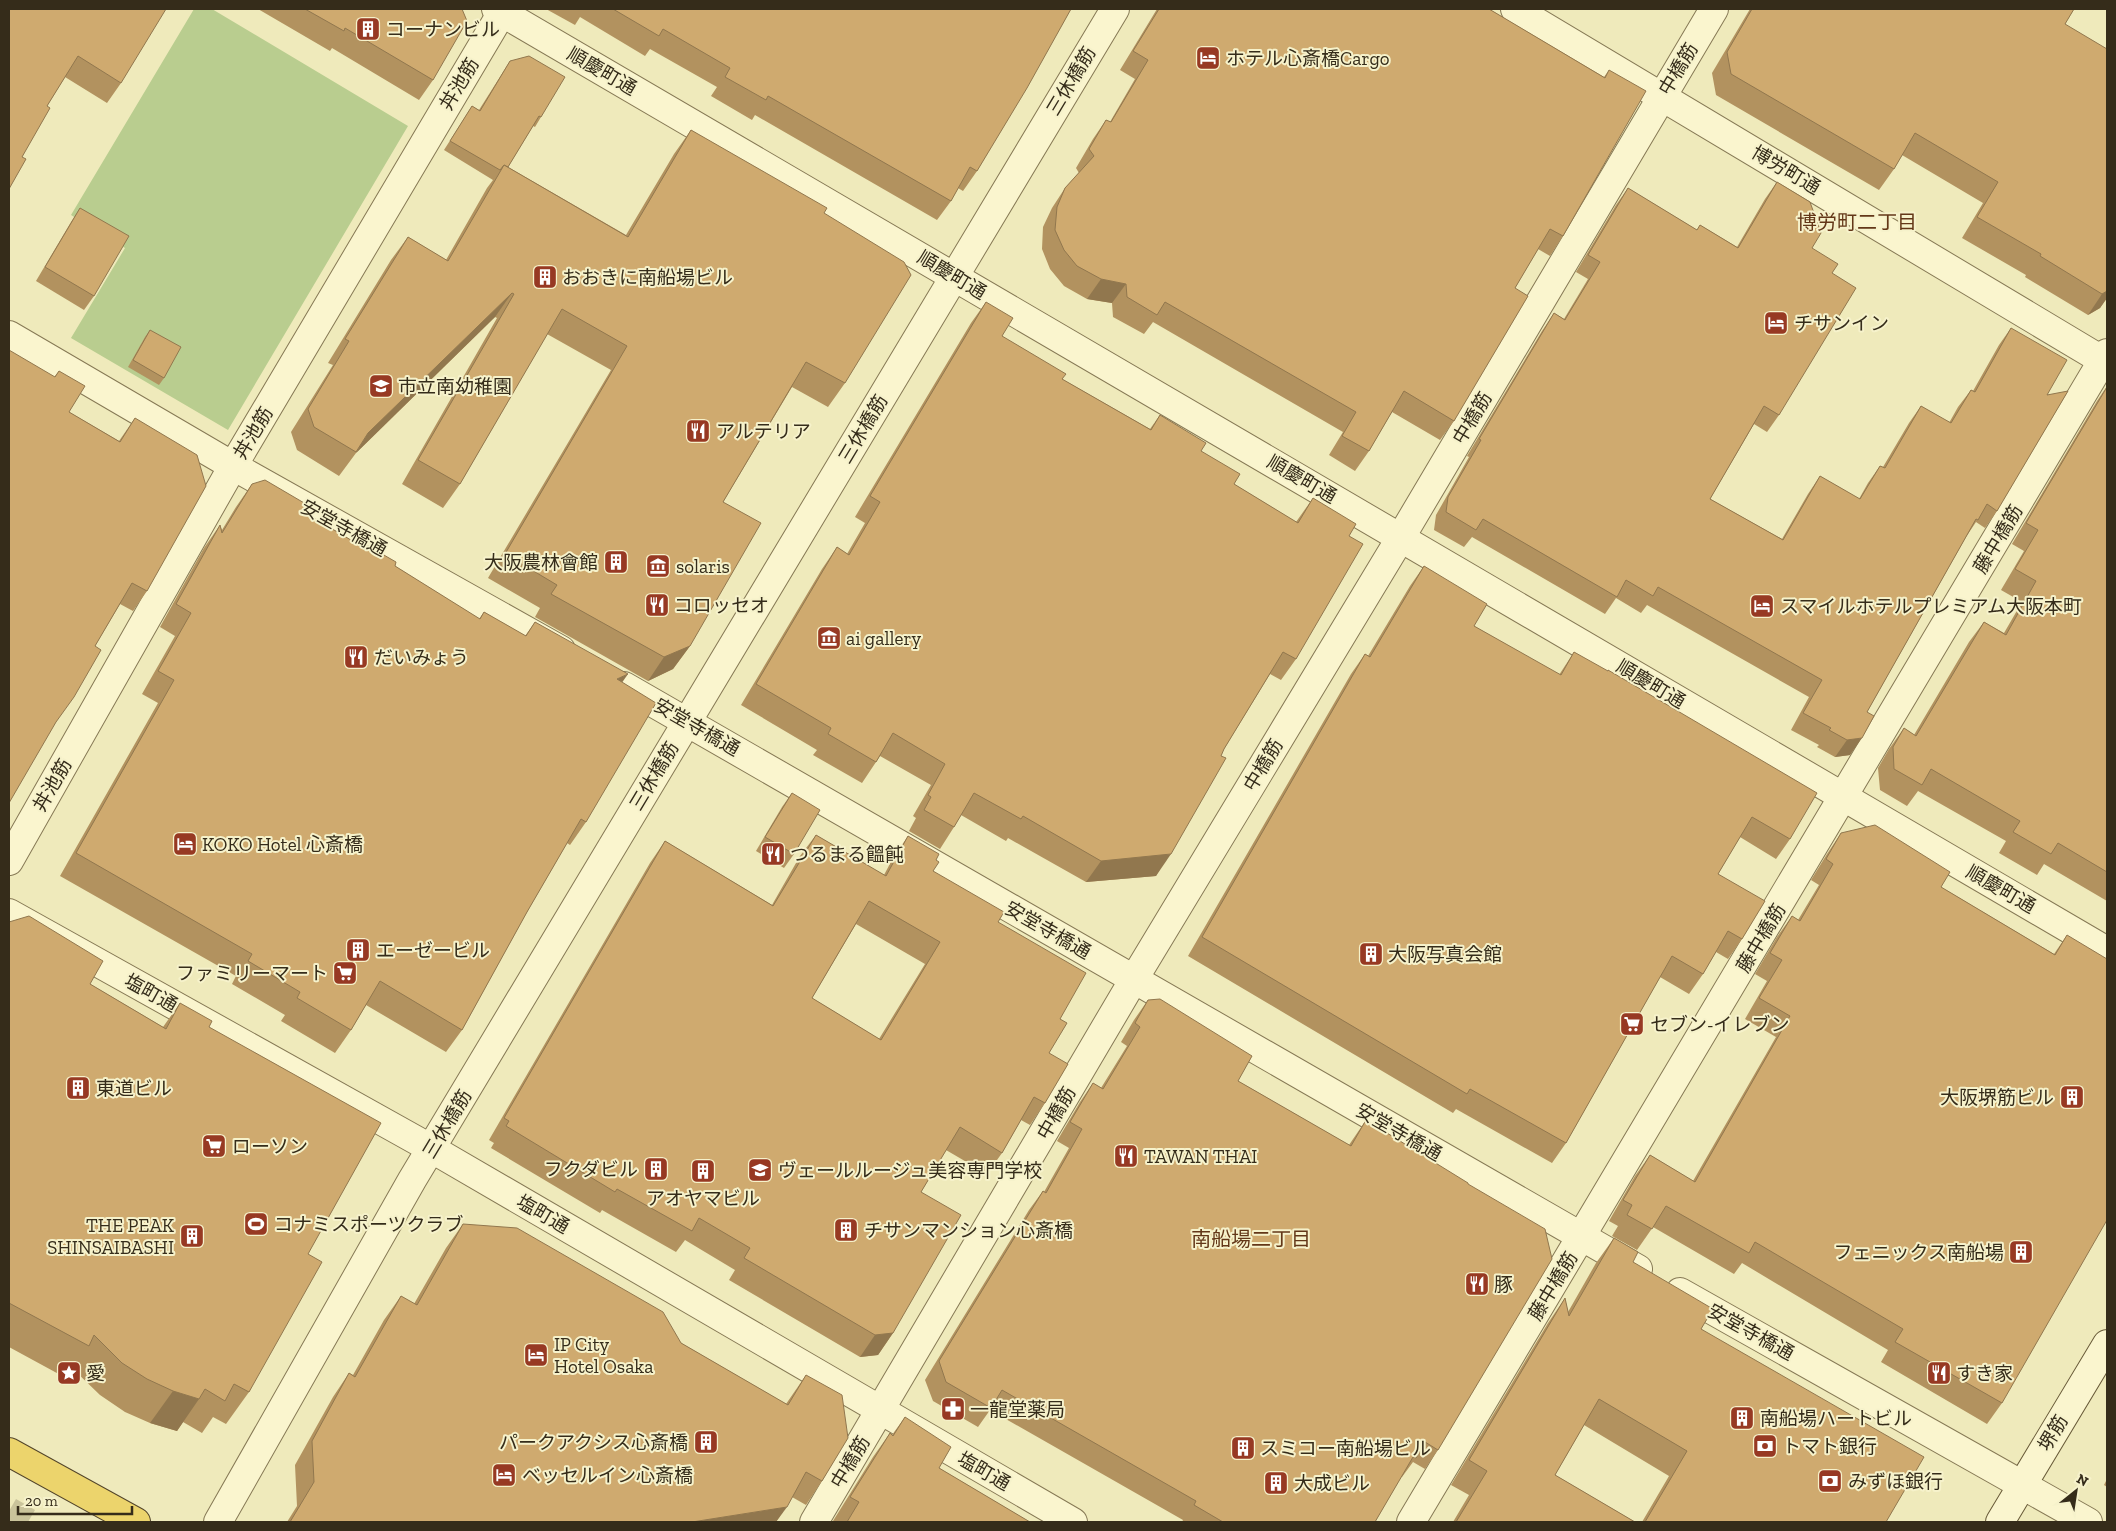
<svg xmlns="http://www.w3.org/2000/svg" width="2116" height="1531" font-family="'Zilla Slab','Noto Sans JP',serif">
  <rect width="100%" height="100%" fill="#efeabb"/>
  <polygon fill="#b9cd8f" points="194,9 212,9 408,126 228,430 71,338 125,248 71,215"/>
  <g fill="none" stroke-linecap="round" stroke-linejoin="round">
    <polyline stroke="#cac49b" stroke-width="28" stroke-dasharray="28 14" stroke-linecap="butt" points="9,1511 28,1522"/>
    <defs>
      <g id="minor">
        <polyline points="496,9 2107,951"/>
        <polyline points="1515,9 2107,363"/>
        <polyline points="9,335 233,466 561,650"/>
        <polyline points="624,686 1638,1269"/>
        <polyline points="9,861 233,466 504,9"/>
        <polyline points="9,913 432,1149 1073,1522"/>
        <polyline points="1680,1292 2088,1522"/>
        <polyline points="218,1522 412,1180 1115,9"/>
        <polyline points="814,1522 1134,979 1401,537 1714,9"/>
        <polyline points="1411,1522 2107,353"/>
      </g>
      <polyline id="secondary" points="2000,1522 2107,1344"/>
      <polyline id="trunk" points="9,1452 136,1522"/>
    </defs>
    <use href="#minor" stroke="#867955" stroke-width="30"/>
    <use href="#secondary" stroke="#685a38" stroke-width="30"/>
    <use href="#trunk" stroke="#53452a" stroke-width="30"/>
    <use href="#minor" stroke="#faf5ce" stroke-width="28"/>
    <use href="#secondary" stroke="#faf5ce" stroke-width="28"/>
    <use href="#trunk" stroke="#ecd46c" stroke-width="28"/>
  </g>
  <g fill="#b2925f" fill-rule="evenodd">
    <polygon points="9,9 121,83 107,103 65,77 47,106 22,157"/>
    <polygon points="258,9 462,9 433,80 419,100 332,48 330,51"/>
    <polygon points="546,9 1071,9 977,171 963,191 958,188 951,201 937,220 755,115 752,120 711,96 717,87 650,49 645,56 580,17 575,25"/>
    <polygon points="1157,9 1489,9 1604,77 1609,70 1563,236 1550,256 1538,249 1515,288 1454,421 1440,440 1392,412 1369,451 1355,471 1329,455 1343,432 1153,322 1144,334 1113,317 1112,303 1087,299 1064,286 1050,269 1042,249 1043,227 1052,208 1065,188 1079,173 1076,168 1093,139 1106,120 1110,122 1135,79 1120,70"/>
    <polygon points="1750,9 2074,9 2065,24 2107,298 2100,308 2088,315 2025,277 2026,275 1962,238 1983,203 1902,155 1894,169 1879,190 1716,95 1712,73"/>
    <polygon points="510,61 541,117 535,127 533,126 508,167 626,235 674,154 691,130 824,213 845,383 828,407 792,387 723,502 690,646 673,669 648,681 535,617 540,608 488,578 611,370 547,334 460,484 443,508 402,484 497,318 495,317 356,453 339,476 297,450 291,432 333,365 328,363 391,260 408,237 446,260 487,188 493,180 444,150 472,106 479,110"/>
    <polygon points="1777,182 1812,248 1832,273 1779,415 1767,432 1754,424 1710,499 1782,539 1808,494 1820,476 1859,499 1868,483 1880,466 1883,467 1909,423 1921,406 1949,423 1958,407 1971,390 1973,391 1999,345 2011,328 2047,395 1997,511 1985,528 1976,522 1966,537 1867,712 1850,755 1835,757 1817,747 1819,745 1791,730 1809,697 1647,605 1641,613 1616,598 1605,614 1472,537 1464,547 1434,530 1436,515 1469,457 1467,456 1542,331 1554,313 1564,319 1588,279 1576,272 1616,205 1628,188 1697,230 1700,225 1737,247 1765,199"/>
    <polygon points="80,208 94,296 84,310 36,281 71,222"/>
    <polygon points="986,302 1002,336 1062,379 1150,429 1160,415 1201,451 1234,484 1296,522 1313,498 1349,536 1296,659 1281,680 1270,674 1224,749 1156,876 1086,882 1008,838 1006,841 961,815 954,827 940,849 909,831 916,818 913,816 931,785 880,756 862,783 813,755 817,750 741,705 822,569 837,547 847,554 865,523 855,517 971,323"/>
    <polygon points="150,330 164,378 159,385 128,367 145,337"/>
    <polygon points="59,371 69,412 119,441 135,418 147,591 133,611 120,604 95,646 54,725 55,376"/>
    <polygon points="2107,386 2107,901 2044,864 2037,875 1999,853 2006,841 1918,791 1907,806 1880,790 1878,768 1889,749 1904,728 1914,735 1969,642 1984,622 2004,633 2022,602 2001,590 2024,551 2012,544 2097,401"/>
    <polygon points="252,484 307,514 395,566 479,619 484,612 525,636 535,622 622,682 586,822 570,845 567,843 527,912 462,1030 446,1052 366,1005 351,1030 335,1053 281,1021 285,1015 232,984 236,976 60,876 158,703 142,694 175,636 160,627 204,548 220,525 222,530 236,507"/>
    <polygon points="1424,566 1474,626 1559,675 1574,652 1790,839 1776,859 1740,837 1718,874 1742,939 1728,959 1716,952 1703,974 1689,994 1660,977 1566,1143 1552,1163 1456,1109 1453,1113 1188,956 1351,674 1365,654 1368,656 1410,586"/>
    <polygon points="792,793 794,854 784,868 756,851 782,807"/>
    <polygon points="1841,833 1941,887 2054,954 2067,935 2002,1403 1987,1424 1881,1362 1888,1350 1742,1263 1734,1274 1653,1227 1637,1250 1612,1236 1618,1226 1609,1221 1635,1176 1650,1155 1693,1181 1776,1037 1745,1019 1767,981 1755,974 1777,937 1792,916 1798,920 1819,885 1811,880 1827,854"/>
    <path d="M816,835L884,875L893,858L908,836L936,860L933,871L998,922L1060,1019L1049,1053L1045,1103L1030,1125L1021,1120L1002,1153L987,1174L946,1150L921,1192L893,1333L878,1355L860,1357L729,1280L735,1270L685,1240L676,1252L602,1210L600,1213L491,1148L494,1143L489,1140L650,863L665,841L772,905L800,856ZM856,924L925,964L879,1039L812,998Z"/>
    <polygon points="9,922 90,984 163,1027 180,1003 209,1027 308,1254 249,1392 226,1424 213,1417 202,1433 183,1422 177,1431 150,1423 125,1412 100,1395 73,1369 66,1378 9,1347"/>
    <polygon points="1148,1000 1238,1081 1349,1145 1366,1120 1468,1184 1438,1450 1425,1469 1413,1462 1402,1477 1401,1477 1375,1522 1182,1522 1183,1520 990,1410 978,1427 933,1401 925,1380 1029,1210 1043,1191 1044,1192 1069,1148 1057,1141 1080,1102 1093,1083 1101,1088 1127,1046 1121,1042 1134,1020"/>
    <polygon points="463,1224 681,1343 786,1404 806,1375 822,1481 806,1505 792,1497 776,1522 287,1522 297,1506 295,1465 333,1397 349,1373 353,1375 384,1320 401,1296 414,1304 446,1248"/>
    <polygon points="1614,1238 1633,1262 1701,1329 1886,1522 1642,1522 1669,1476 1584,1425 1555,1475 1635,1522 1453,1522 1469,1495 1451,1485 1548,1323 1565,1298 1568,1312 1596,1263"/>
    <polygon points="905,1417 939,1468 1030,1522 835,1522 833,1521 873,1457 890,1433 892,1435"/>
    <polygon points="2107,1479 2107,1487 2104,1485"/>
  </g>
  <g fill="#91774e">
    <polygon points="1101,279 1126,284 1112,303 1087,299"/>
    <polygon points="2107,291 2107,298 2100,308 2088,315 2102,294"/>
    <polygon points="512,293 495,317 356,453 368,433"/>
    <polygon points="690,646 673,669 648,681 664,657"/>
    <polygon points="628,674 612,697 617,679"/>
    <polygon points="1862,738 1850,755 1835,757 1847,740"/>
    <polygon points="1171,854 1156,876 1086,882 1101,861"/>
    <polygon points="893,1333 878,1355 860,1357 875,1335"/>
    <polygon points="173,1391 199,1399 177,1431 150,1423"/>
    <polygon points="787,1507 776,1522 692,1522"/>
  </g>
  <g fill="#cfaa6f" stroke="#91774e" fill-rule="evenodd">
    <polygon points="9,9 166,9 121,83 78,56 47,106 50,108 22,157 26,159 9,189"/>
    <polygon points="305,9 462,9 467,21 433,80 345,28 344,31"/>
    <polygon points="613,9 1071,9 1027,88 977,171 970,167 951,201 768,96 766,100 725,77 730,68 663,29 659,36"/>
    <polygon points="1159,9 1489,9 1605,78 1609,70 1646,91 1563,236 1550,229 1515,288 1528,296 1454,421 1404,391 1369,451 1342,436 1356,412 1165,302 1157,315 1127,297 1126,284 1101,279 1077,266 1064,250 1055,230 1057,207 1065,188 1094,156 1089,149 1106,120 1111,122 1148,60 1133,51"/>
    <polygon points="1752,9 2074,9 2065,24 2107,49 2107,291 2102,294 2040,256 2041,254 1977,217 1998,182 1915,133 1894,169 1731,74 1727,52"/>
    <polygon points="529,56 565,77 541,117 539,116 508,167 504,165 500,170 450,141 472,106 480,111 510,61"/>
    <polygon points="691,130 827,208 824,213 904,262 911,275 845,383 806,362 723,502 761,523 690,646 664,657 551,594 557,585 505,554 627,346 562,309 460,484 418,460 514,294 512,293 368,433 356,452 314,427 308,409 349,341 345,339 408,237 448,261 504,165 628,237"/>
    <polygon points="1777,182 1810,202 1821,233 1812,248 1838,264 1832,273 1856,288 1779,415 1764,406 1710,499 1783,540 1820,476 1860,499 1880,466 1885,468 1921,406 1951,423 1971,390 1975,392 2011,328 2067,360 2047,395 2068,391 1997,511 1987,504 1978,520 1976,519 1867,712 1874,716 1862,738 1847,740 1829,730 1831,728 1803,713 1822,680 1658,587 1653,596 1626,580 1617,597 1483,519 1476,530 1446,512 1448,497 1481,440 1479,439 1554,313 1565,320 1566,318 1600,262 1588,255 1628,188 1697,230 1700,225 1738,248"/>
    <polygon points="80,208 129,236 94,296 45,267"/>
    <polygon points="986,302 1013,318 1002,336 1066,374 1062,379 1151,430 1160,415 1206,443 1201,451 1240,474 1234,484 1298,523 1313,498 1356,524 1349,536 1363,544 1296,659 1283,652 1224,749 1221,756 1226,758 1171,854 1101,861 1023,816 1021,819 974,793 954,827 924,810 931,797 928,795 945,764 893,733 876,762 828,734 831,728 756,684 837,547 849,555 880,502 870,496"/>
    <polygon points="150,330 181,347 164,378 133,360"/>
    <polygon points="9,350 55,377 59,371 85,386 69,412 120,442 135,418 197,455 206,486 147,591 132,583 95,646 101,650 74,697 56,722 9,803"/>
    <polygon points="2107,387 2107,872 2058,843 2051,854 2013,832 2020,821 1931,769 1922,785 1894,769 1893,747 1904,728 1916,736 1984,622 2006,635 2036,581 2015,569 2038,530 2026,523"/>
    <polygon points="265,480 311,507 307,514 361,546 363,543 396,562 395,566 480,619 484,612 526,636 535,622 628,674 617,679 656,703 586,822 581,819 527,912 462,1030 380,981 351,1030 297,998 300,992 248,961 252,954 76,853 174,680 158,671 191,613 176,604 220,525 222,533 252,484"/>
    <polygon points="1424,566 1487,604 1474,626 1561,675 1574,652 1608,671 1608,670 1817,793 1790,839 1752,817 1718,874 1765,901 1742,939 1728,931 1703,974 1672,956 1566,1143 1470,1089 1467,1094 1202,937 1365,654 1370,657"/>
    <polygon points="792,793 820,810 794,854 765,837"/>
    <polygon points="1875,825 1950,872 1941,887 2055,955 2067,935 2107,959 2107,1220 2002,1403 1895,1342 1903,1329 1755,1242 1749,1253 1666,1206 1652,1229 1627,1215 1632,1205 1623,1200 1650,1155 1695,1182 1790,1016 1759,998 1782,960 1770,953 1792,916 1800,921 1833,864 1826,859 1841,833"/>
    <path d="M816,835L886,876L908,836L939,854L936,860L939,862L933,871L1004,912L998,922L1086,973L1060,1019L1067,1023L1049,1053L1068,1064L1045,1103L1034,1097L1002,1153L960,1127L921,1192L961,1215L893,1333L875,1335L744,1258L750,1248L699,1218L692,1231L617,1189L615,1192L506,1126L509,1121L504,1118L665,841L773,906ZM869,901L940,942L881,1040L812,998Z"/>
    <polygon points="29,916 103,961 90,984 166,1029 180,1003 212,1021 209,1027 381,1123 308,1254 322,1262 249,1392 234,1384 225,1401 205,1389 199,1399 173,1391 147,1379 122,1363 94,1335 89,1346 9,1303 9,922"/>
    <polygon points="1160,999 1252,1056 1238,1081 1351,1146 1366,1120 1468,1183 1468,1184 1545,1229 1552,1259 1438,1450 1425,1442 1416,1458 1413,1457 1375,1522 1223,1522 1194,1505 1196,1501 1002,1390 991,1408 946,1382 939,1361 1043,1191 1046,1193 1082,1129 1070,1122 1093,1083 1103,1089 1140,1027 1135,1023 1148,1000"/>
    <polygon points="463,1224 517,1228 663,1312 681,1343 788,1405 806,1375 842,1395 848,1438 822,1481 806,1472 787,1507 692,1522 693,1522 290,1522 314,1482 312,1441 349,1373 355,1377 401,1296 417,1305"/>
    <polygon points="1614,1238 1638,1252 1633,1262 1713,1309 1701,1329 1924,1457 1886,1522 1645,1522 1687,1451 1599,1399 1555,1475 1635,1522 1456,1522 1487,1471 1469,1460 1565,1298 1569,1316"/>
    <polygon points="905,1417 951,1447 939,1468 1030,1522 847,1522 859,1502 850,1497 890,1433 893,1436"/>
  </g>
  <defs>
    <symbol id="building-square" viewBox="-11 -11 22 22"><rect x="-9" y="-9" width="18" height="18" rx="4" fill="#973923" stroke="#f6f2cb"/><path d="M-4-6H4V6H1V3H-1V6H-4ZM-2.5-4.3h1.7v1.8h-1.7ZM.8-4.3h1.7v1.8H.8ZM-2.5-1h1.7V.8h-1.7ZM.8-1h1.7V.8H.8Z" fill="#fff"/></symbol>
    <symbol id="hotel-square" viewBox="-11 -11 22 22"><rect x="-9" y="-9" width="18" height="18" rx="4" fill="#973923" stroke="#f6f2cb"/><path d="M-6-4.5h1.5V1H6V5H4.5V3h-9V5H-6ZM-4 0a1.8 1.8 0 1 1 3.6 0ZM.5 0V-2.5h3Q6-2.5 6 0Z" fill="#fff"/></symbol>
    <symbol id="school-square" viewBox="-11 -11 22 22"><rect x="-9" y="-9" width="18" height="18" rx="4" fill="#973923" stroke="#f6f2cb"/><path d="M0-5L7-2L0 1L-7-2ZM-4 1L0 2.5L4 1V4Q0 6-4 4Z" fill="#fff"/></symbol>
    <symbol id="restaurant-square" viewBox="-11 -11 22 22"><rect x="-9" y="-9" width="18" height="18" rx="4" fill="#973923" stroke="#f6f2cb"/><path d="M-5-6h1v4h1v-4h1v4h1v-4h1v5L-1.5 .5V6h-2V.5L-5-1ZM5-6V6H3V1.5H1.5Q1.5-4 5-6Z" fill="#fff"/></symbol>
    <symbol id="museum-square" viewBox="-11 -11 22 22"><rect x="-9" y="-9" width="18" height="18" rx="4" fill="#973923" stroke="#f6f2cb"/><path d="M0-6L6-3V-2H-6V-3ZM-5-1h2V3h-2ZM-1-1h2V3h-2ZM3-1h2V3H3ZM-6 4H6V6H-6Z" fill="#fff"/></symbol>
    <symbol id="supermarket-square" viewBox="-11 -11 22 22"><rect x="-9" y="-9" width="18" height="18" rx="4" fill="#973923" stroke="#f6f2cb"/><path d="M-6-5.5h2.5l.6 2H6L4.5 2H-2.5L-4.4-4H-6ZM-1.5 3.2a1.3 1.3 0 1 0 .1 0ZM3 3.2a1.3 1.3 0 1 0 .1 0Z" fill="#fff"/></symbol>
    <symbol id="university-square" viewBox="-11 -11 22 22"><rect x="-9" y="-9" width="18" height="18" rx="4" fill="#973923" stroke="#f6f2cb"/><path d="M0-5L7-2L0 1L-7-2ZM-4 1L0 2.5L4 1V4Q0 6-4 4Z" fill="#fff"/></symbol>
    <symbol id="stadium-square" viewBox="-11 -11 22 22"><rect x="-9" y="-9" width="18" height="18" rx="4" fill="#973923" stroke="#f6f2cb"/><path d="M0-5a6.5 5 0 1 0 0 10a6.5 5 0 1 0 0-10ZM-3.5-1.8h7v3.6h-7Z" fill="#fff"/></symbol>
    <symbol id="sight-square" viewBox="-11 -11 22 22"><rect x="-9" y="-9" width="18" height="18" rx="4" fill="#973923" stroke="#f6f2cb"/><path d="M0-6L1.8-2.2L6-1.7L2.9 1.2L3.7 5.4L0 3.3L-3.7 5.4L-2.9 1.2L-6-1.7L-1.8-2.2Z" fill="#fff"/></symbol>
    <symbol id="pharmacy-square" viewBox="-11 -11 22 22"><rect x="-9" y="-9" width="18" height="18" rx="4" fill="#973923" stroke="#f6f2cb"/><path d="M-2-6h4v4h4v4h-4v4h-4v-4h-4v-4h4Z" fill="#fff"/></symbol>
    <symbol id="bank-square" viewBox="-11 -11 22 22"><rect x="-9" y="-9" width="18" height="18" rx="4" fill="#973923" stroke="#f6f2cb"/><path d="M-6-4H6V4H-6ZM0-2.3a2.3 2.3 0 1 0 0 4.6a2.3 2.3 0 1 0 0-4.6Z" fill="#fff"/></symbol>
  </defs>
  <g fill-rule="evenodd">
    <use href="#building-square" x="354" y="15" width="28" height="28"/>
    <use href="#hotel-square" x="1194" y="44" width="28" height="28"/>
    <use href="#building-square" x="531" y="263" width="28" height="28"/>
    <use href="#hotel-square" x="1762" y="309" width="28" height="28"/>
    <use href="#school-square" x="367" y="372" width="28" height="28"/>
    <use href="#restaurant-square" x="684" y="417" width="28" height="28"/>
    <use href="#building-square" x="602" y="548" width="28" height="28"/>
    <use href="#museum-square" x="644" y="552" width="28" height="28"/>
    <use href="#restaurant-square" x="643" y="591" width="28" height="28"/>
    <use href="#hotel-square" x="1748" y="592" width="28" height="28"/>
    <use href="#museum-square" x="815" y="624" width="28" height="28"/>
    <use href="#restaurant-square" x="342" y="643" width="28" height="28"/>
    <use href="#hotel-square" x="171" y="830" width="28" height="28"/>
    <use href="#restaurant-square" x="759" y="840" width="28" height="28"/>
    <use href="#building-square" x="344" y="936" width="28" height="28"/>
    <use href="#building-square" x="1357" y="940" width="28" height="28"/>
    <use href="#supermarket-square" x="331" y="959" width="28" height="28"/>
    <use href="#supermarket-square" x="1618" y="1010" width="28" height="28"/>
    <use href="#building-square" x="64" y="1074" width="28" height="28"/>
    <use href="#building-square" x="2058" y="1083" width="28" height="28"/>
    <use href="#supermarket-square" x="200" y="1132" width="28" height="28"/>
    <use href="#restaurant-square" x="1112" y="1142" width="28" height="28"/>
    <use href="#building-square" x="642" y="1155" width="28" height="28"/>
    <use href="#university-square" x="746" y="1156" width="28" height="28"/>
    <use href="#building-square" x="689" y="1157" width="28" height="28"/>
    <use href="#stadium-square" x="242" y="1210" width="28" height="28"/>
    <use href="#building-square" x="832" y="1216" width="28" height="28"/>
    <use href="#building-square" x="178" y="1222" width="28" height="28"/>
    <use href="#building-square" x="2007" y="1238" width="28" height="28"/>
    <use href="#restaurant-square" x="1463" y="1270" width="28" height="28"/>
    <use href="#hotel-square" x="522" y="1341" width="28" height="28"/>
    <use href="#sight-square" x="55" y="1359" width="28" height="28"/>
    <use href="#restaurant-square" x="1925" y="1359" width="28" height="28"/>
    <use href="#pharmacy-square" x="939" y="1395" width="28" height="28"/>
    <use href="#building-square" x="1728" y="1404" width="28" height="28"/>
    <use href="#building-square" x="692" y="1428" width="28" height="28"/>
    <use href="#bank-square" x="1751" y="1432" width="28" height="28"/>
    <use href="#building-square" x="1229" y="1434" width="28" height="28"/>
    <use href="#hotel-square" x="490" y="1461" width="28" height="28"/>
    <use href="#bank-square" x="1816" y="1467" width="28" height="28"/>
    <use href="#building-square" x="1262" y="1469" width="28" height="28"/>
  </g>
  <g text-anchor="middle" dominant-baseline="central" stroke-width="4" stroke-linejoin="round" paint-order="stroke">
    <g font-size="19" fill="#352c1a" stroke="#f6f2cb" text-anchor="start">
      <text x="386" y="29">コーナンビル</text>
      <text x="1226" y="58">ホテル心斎橋Cargo</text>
      <text x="562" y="277">おおきに南船場ビル</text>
      <text x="1794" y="323">チサンイン</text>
      <text x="398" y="386">市立南幼稚園</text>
      <text x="716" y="431">アルテリア</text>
      <text x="598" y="562" text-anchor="end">大阪農林會館</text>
      <text x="676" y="566">solaris</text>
      <text x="674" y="605">コロッセオ</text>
      <text x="1780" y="606">スマイルホテルプレミアム大阪本町</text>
      <text x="846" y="638">ai gallery</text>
      <text x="374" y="657">だいみょう</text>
      <text x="202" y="844">KOKO Hotel 心斎橋</text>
      <text x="790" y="854">つるまる饂飩</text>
      <text x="376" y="950">エーゼービル</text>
      <text x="1388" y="954">大阪写真会館</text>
      <text x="328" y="973" text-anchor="end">ファミリーマート</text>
      <text x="1650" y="1024">セブン-イレブン</text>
      <text x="96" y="1088">東道ビル</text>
      <text x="2054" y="1097" text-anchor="end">大阪堺筋ビル</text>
      <text x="232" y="1146">ローソン</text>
      <text x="1144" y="1156">TAWAN THAI</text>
      <text x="638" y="1169" text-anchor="end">フクダビル</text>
      <text x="778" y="1170">ヴェールルージュ美容専門学校</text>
      <text x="703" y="1198" text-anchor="middle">アオヤマビル</text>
      <text x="274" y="1224">コナミスポーツクラブ</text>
      <text x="174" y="1225" text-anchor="end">THE PEAK<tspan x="174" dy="22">SHINSAIBASHI</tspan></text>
      <text x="864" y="1230">チサンマンション心斎橋</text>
      <text x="2004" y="1252" text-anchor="end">フェニックス南船場</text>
      <text x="1494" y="1284">豚</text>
      <text x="554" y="1344">IP City<tspan x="554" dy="22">Hotel Osaka</tspan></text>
      <text x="86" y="1373">愛</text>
      <text x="1956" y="1373">すき家</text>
      <text x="970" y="1409">一龍堂薬局</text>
      <text x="1760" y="1418">南船場ハートビル</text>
      <text x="688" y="1442" text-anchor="end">パークアクシス心斎橋</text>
      <text x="1782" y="1446">トマト銀行</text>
      <text x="1260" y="1448">スミコー南船場ビル</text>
      <text x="522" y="1475">ベッセルイン心斎橋</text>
      <text x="1848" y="1481">みずほ銀行</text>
      <text x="1294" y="1483">大成ビル</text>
    </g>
    <g font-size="19" fill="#352c1a" stroke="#f6f2cb">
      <text transform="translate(1678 69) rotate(-59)">中橋筋</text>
      <text transform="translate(602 71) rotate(30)">順慶町通</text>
      <text transform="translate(1071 81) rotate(-59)">三休橋筋</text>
      <text transform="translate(459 84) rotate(-59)">丼池筋</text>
      <text transform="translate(1786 170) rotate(31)">博労町通</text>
      <text transform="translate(952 275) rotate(31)">順慶町通</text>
      <text transform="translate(1472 418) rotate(-59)">中橋筋</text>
      <text transform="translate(863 429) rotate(-59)">三休橋筋</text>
      <text transform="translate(253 433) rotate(-59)">丼池筋</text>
      <text transform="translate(1302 479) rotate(30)">順慶町通</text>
      <text transform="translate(344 528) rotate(29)">安堂寺橋通</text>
      <text transform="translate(1998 539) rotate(-59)">藤中橋筋</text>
      <text transform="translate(1651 684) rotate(31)">順慶町通</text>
      <text transform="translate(697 727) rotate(30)">安堂寺橋通</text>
      <text transform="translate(1263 765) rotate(-59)">中橋筋</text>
      <text transform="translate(654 776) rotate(-59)">三休橋筋</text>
      <text transform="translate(52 785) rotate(-60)">丼池筋</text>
      <text transform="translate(2001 889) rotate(30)">順慶町通</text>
      <text transform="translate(1048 930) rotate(30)">安堂寺橋通</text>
      <text transform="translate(1761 938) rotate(-59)">藤中橋筋</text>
      <text transform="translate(151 993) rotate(29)">塩町通</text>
      <text transform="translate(1056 1113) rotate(-60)">中橋筋</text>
      <text transform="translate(447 1124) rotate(-59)">三休橋筋</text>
      <text transform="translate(1399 1132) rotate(30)">安堂寺橋通</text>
      <text transform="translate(543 1214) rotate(30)">塩町通</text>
      <text transform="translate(1553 1286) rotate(-59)">藤中橋筋</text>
      <text transform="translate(1751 1332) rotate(29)">安堂寺橋通</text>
      <text transform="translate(2053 1433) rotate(-59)">堺筋</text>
      <text transform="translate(850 1462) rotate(-59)">中橋筋</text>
      <text transform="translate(984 1471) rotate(30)">塩町通</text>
    </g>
    <g font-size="20" fill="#633718" stroke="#f6f2cb">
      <text x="1857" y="222">博労町二丁目</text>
      <text x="1251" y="1239">南船場二丁目</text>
    </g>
  </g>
  <rect width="2116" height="1531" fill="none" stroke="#352c1a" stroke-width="20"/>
  <g transform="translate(2076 1491) rotate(30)" stroke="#f6f2cb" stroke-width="4" paint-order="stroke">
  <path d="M0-4L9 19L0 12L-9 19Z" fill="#352c1a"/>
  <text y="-8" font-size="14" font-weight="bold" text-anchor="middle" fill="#352c1a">N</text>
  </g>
  <path d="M18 1506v8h114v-8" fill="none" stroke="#352c1a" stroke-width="2.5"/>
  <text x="25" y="1506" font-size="15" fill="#352c1a" stroke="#f6f2cb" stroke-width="4" paint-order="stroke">20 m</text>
</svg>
